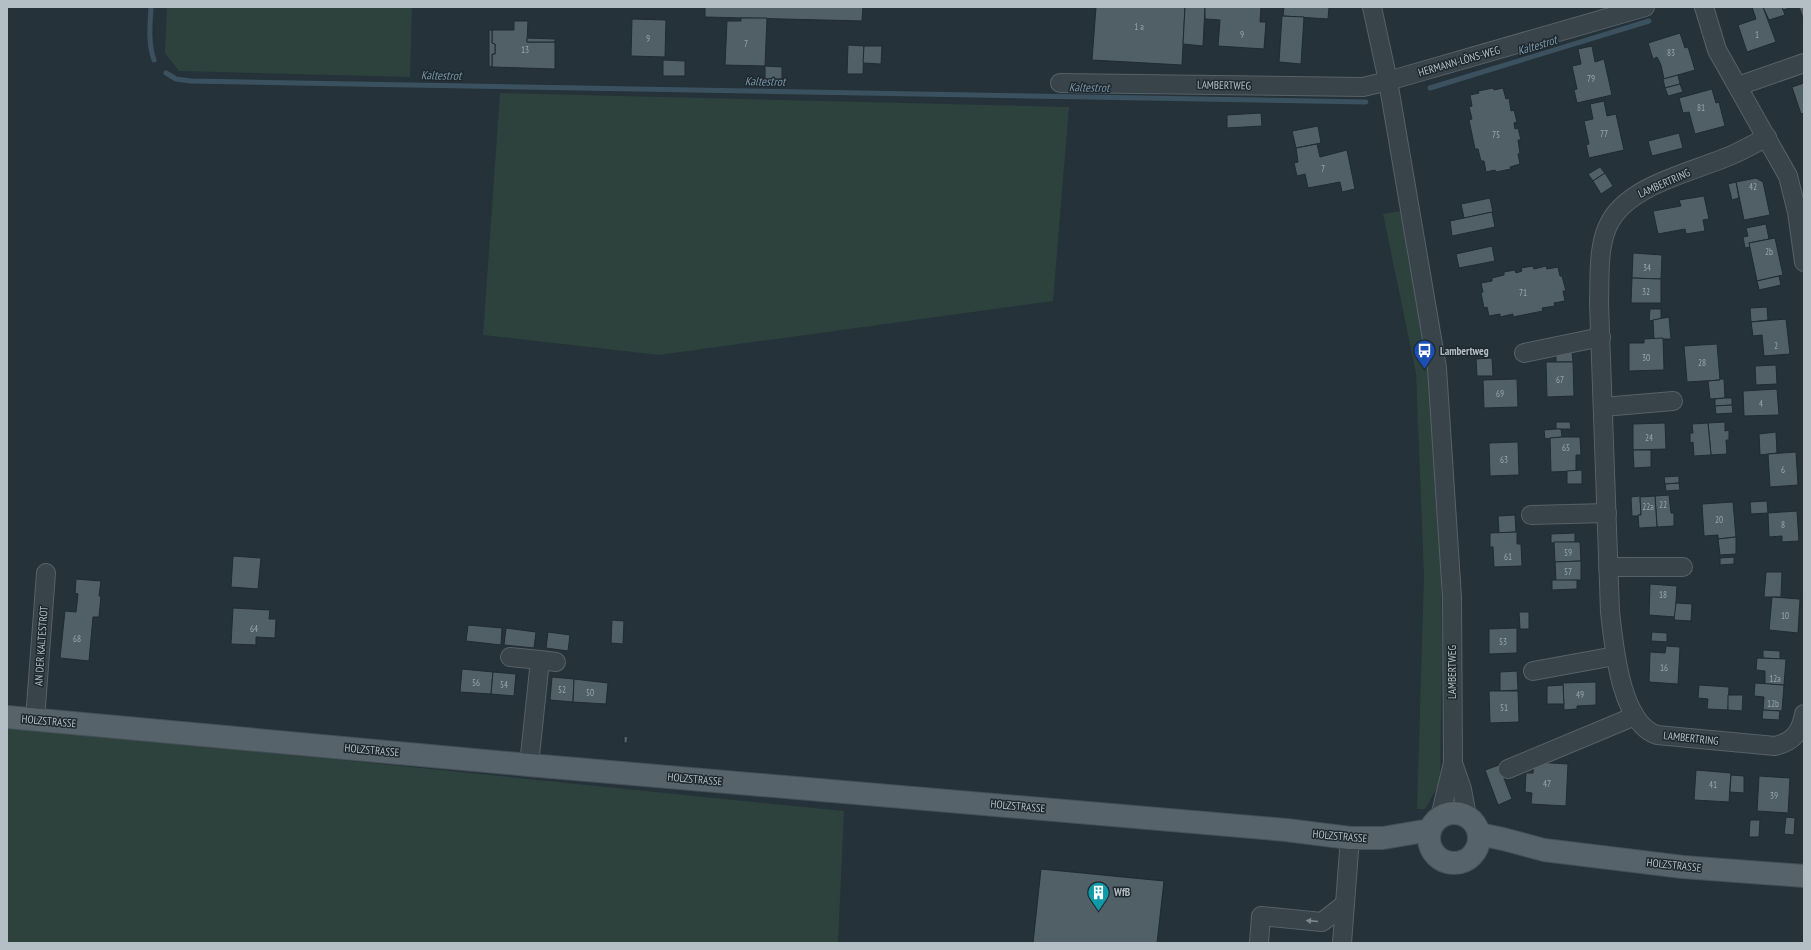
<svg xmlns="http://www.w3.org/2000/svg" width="1811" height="950" font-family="'PT Sans Narrow',sans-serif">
  <rect width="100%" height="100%" fill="#253239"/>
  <g fill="#2d413d">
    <polygon points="167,7 412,7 410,77 179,71 165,53"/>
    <polygon points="500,93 1069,107 1053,301 659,355 483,335"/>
    <polygon points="1401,211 1430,372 1441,576 1442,647 1440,783 1425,809 1417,809 1424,576 1416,373 1383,214"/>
    <polygon points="7,726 844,811 838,943 7,943"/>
  </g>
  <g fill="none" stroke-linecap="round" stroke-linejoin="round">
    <g stroke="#3b515f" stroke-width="5">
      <path d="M151,7C150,25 148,43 154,60"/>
      <polyline points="166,73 176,79 191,81 1366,102"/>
      <polyline points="1430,88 1649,21"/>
    </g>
  </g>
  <g fill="#515f67" stroke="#202a31">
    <polygon points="705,7 863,7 862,21 705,17"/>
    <polygon points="1096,7 1185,7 1182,65 1092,60"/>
    <polygon points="1185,7 1205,7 1203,46 1183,44"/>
    <polygon points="1205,7 1261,7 1260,22 1266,22 1264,49 1218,46 1220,20 1205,19"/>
    <polygon points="1284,7 1329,7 1328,19 1283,16"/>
    <polygon points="1752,7 1763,7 1776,42 1747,52 1738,25 1756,19"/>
    <polygon points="1763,7 1782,7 1785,15 1769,20"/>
    <polygon points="1782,7 1793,7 1783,10"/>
    <polygon points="1799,7 1804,7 1804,21"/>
    <polygon points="1282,16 1304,17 1301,64 1279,62"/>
    <polygon points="741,18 767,18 765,66 725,65 727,21 741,21"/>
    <polygon points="632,19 666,20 665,57 631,56"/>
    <polygon points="514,21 528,21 527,42 555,42 555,69 492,67 492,54 495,54 495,44 492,43 492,30 514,30"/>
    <polygon points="489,30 492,30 492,43 495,44 495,54 492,54 492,67 489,66"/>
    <polygon points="1680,33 1685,48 1688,47 1695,70 1664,79 1661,65 1657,57 1653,59 1648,43"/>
    <polygon points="527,38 555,39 555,42 527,42"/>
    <polygon points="848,45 864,46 863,74 847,74"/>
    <polygon points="864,46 882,46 881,64 863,63"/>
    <polygon points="1592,46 1595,62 1604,59 1612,95 1577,103 1574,90 1577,89 1572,66 1581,64 1578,49"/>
    <polygon points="663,60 685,61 685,76 663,76"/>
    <polygon points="765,66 782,67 782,83 765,83"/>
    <polygon points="1678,75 1680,84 1665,88 1663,79"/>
    <polygon points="1804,83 1804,113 1801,114 1792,87"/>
    <polygon points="1680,84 1683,92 1668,96 1665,88"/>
    <polygon points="1493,88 1494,90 1503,88 1506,99 1509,98 1511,111 1514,110 1517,122 1514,123 1515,129 1518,128 1521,140 1518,140 1520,153 1518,154 1520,164 1510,167 1511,169 1496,172 1495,170 1486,172 1484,161 1481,161 1478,149 1475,149 1469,120 1472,119 1469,107 1472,106 1470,95 1479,93 1478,91"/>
    <polygon points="1712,89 1716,103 1719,102 1725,126 1695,134 1689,112 1683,113 1679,98"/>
    <polygon points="1604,101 1607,116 1616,114 1624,150 1589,158 1586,145 1589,144 1584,121 1593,119 1590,104"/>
    <polygon points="1261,113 1262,126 1227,128 1227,115"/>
    <polygon points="1318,126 1321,143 1296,148 1292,131"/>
    <polygon points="1679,133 1683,148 1652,156 1648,141"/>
    <polygon points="1317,144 1320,157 1347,150 1355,189 1342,192 1340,182 1308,188 1305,174 1297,176 1294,163 1298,162 1296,148"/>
    <polygon points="1600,167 1605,173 1593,181 1588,174"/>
    <polygon points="1605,173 1613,186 1601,194 1593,181"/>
    <polygon points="1756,178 1763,182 1770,215 1744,220 1736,182"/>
    <polygon points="1736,182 1739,198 1732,200 1728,184"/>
    <polygon points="1704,196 1709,219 1703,220 1705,231 1686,234 1685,229 1658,234 1653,211 1681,206 1679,200"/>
    <polygon points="1490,198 1493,212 1464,218 1461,204"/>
    <polygon points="1492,212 1495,227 1452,236 1450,221"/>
    <polygon points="1766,224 1769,239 1749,243 1750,247 1745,248 1743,237 1748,236 1746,228"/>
    <polygon points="1775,238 1783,275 1757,281 1749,243"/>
    <polygon points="1492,246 1495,261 1459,268 1456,254"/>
    <polygon points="1633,253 1662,255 1661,279 1632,278"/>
    <polygon points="1533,266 1534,269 1546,266 1547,269 1558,267 1560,276 1562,276 1566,291 1563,291 1565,301 1554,303 1555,306 1542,308 1543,311 1513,317 1513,314 1500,317 1500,314 1489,316 1487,307 1484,308 1481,293 1483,292 1481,283 1492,281 1492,278 1504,275 1504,272 1515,270 1516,273 1522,271 1521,268"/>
    <polygon points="1779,276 1781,285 1759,290 1757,281"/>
    <polygon points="1632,278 1661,279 1661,303 1631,303"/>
    <polygon points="1767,307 1768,320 1751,322 1750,308"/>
    <polygon points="1650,309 1661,309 1661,319 1649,321"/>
    <polygon points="1669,317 1671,339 1654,339 1653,320"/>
    <polygon points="1786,319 1790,354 1764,356 1762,335 1753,336 1751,322"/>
    <polygon points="1663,338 1664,370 1629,371 1629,343 1644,343 1644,339"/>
    <polygon points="1717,344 1720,380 1687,382 1684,346"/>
    <polygon points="1556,352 1572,352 1573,362 1556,362"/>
    <polygon points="1492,358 1493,376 1477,376 1476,359"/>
    <polygon points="1546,362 1573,362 1574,396 1547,397"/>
    <polygon points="1776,365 1777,384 1756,385 1755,366"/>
    <polygon points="1517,379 1518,407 1484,408 1483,380"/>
    <polygon points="1720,379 1724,379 1725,398 1710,399 1708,381 1720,380"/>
    <polygon points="1777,389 1779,415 1744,416 1743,391"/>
    <polygon points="1725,398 1732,398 1732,405 1715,406 1715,399"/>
    <polygon points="1732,405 1733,413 1716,414 1715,406"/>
    <polygon points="1556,422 1570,422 1571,429 1556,429"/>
    <polygon points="1725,422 1725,431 1729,430 1729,440 1726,440 1727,454 1711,455 1708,423"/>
    <polygon points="1665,423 1666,449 1633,450 1633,424"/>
    <polygon points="1708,423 1711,455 1694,456 1693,442 1690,443 1690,433 1693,433 1692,424"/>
    <polygon points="1556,429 1561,429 1562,437 1545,439 1544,430"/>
    <polygon points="1776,432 1777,453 1760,455 1759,434"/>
    <polygon points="1562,437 1580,437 1581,455 1576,455 1576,471 1551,472 1550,438"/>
    <polygon points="1518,442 1519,475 1490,476 1489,443"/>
    <polygon points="1633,450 1651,450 1651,467 1634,468"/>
    <polygon points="1796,452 1798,485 1770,487 1768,454"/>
    <polygon points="1582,470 1582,484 1567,484 1567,471"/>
    <polygon points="1679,476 1679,483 1665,484 1664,477"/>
    <polygon points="1679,483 1680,490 1666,491 1665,484"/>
    <polygon points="1669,495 1671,513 1674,513 1674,526 1657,527 1655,496"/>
    <polygon points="1640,496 1641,515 1638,515 1637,517 1637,516 1632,516 1631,497"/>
    <polygon points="1655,496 1657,527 1639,528 1638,515 1641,515 1640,497"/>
    <polygon points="1767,501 1768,513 1751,514 1750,502"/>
    <polygon points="1733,502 1736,537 1718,539 1718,535 1704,536 1702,504"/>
    <polygon points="1797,511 1799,541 1782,542 1782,536 1769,537 1768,513"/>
    <polygon points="1515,515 1516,532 1499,533 1498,516"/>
    <polygon points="1517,532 1517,544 1521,544 1522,566 1494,567 1493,547 1490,547 1490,533"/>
    <polygon points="1575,533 1575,542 1551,543 1551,534"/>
    <polygon points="1736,537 1736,554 1720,555 1718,539"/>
    <polygon points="1554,542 1580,542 1581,561 1555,562"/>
    <polygon points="233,556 261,558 258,589 231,587"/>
    <polygon points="1734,557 1734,564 1720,565 1720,558"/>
    <polygon points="1581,561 1581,580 1556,581 1555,562"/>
    <polygon points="1766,572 1782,572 1781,597 1764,597"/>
    <polygon points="76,579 101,581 99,596 101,596 99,617 93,617 89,661 60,658 65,611 76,612 78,594 75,593"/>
    <polygon points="1552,580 1577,580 1577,589 1552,590"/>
    <polygon points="1650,584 1677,586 1675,617 1649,615"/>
    <polygon points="1772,597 1800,599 1798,633 1769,630"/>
    <polygon points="1676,603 1692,604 1691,621 1674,620"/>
    <polygon points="233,608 270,610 269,619 276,619 275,638 256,637 256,645 231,644"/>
    <polygon points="1519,612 1529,612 1529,629 1520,629"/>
    <polygon points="612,620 624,621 623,644 611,643"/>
    <polygon points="468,625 502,628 501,645 466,641"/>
    <polygon points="506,628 536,632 534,648 504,645"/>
    <polygon points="1517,628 1517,653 1489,654 1489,629"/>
    <polygon points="548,632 570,635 568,651 546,648"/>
    <polygon points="1652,632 1667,633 1667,642 1651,641"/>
    <polygon points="1666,646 1680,647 1678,684 1649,682 1650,652 1665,653"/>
    <polygon points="1763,650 1780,651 1780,659 1763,658"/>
    <polygon points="1757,658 1786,659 1784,685 1765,684 1765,671 1756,670"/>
    <polygon points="462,669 493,672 491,694 460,692"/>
    <polygon points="1517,671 1518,690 1500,691 1500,672"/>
    <polygon points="493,672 516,674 514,696 491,694"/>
    <polygon points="552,677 574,679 573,702 550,700"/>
    <polygon points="574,679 608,683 606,704 573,702"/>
    <polygon points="1596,682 1596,705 1577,706 1577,709 1564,710 1563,683"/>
    <polygon points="1755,683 1784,685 1782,711 1763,710 1764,697 1754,696"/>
    <polygon points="1563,685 1564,704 1547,704 1547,686"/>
    <polygon points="1699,685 1729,687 1728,710 1707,709 1708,699 1698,698"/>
    <polygon points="1489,691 1518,691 1519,722 1490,723"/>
    <polygon points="1728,695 1743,695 1742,711 1728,710"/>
    <polygon points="1763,710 1780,711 1779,720 1762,719"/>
    <polygon points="624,736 628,737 627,743 624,743"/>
    <polygon points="1534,762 1568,764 1566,806 1531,804 1532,793 1525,792 1526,773 1533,773"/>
    <polygon points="1499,765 1512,799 1498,805 1485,770"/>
    <polygon points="1696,770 1731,773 1729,802 1694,800"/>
    <polygon points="1731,775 1744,776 1744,793 1730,792"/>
    <polygon points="1759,776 1790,778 1788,813 1757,811"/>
    <polygon points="1786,817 1795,818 1794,835 1784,834"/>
    <polygon points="1750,820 1760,820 1759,837 1749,837"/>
    <polygon points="1041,869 1164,881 1157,943 1033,943"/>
    <polygon points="1041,869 1164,881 1157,943 1033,943"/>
  </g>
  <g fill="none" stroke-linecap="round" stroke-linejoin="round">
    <defs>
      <g id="minor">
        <polyline points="1372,7 1388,81 1437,368 1452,597 1453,763 1440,817"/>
        <polyline points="1704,7 1717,50 1788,176 1797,212 1804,262"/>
        <polyline points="1060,83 1363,87 1388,81 1645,7"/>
        <polyline points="1738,86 1804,63"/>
        <path d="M1767,137C1756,143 1745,149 1734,154C1697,171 1633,183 1611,220C1597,243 1600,277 1599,303L1610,612C1614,645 1620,723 1657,735L1775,746C1793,742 1801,732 1804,714"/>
        <polyline points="1524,353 1601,337"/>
        <polyline points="1603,407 1673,401"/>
        <polyline points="1531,515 1607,513"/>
        <polyline points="1608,567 1683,567"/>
        <polyline points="510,657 540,660 529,765"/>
        <polyline points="540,660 556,662"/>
        <polyline points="1533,671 1615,656"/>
        <polyline points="35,719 46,573"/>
        <polyline points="1453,763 1462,789 1467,817"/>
        <polyline points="1508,769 1635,716"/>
        <polyline points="1259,943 1261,916 1322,922 1345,904"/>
        <polyline points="1342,943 1350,838"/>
      </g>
      <g id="major">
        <polyline points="7,717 529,765 1286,830 1350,838 1383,838 1430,830"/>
        <circle cx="1454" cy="838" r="25"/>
        <polyline points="1479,834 1503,839 1544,850 1683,867 1804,876"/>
      </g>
    </defs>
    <use href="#minor" stroke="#576168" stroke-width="20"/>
    <use href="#major" stroke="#454f56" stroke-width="24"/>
    <use href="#minor" stroke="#39434a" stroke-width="18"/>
    <use href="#major" stroke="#57636a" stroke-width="22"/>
  </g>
  <defs><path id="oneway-solid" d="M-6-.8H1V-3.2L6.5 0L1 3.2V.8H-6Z"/></defs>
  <use fill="#7d878e" href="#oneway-solid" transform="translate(1312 921) rotate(-175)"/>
  <defs>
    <symbol id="bus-pin" viewBox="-11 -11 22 30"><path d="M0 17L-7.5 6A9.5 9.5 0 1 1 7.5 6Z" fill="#1a4fb4" stroke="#1e282f"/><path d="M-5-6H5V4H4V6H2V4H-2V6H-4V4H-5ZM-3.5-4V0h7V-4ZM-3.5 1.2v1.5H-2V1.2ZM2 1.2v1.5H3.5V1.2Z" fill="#fff"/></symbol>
    <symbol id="building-pin" viewBox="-11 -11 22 30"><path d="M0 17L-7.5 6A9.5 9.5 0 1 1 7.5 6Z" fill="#0f9aa8" stroke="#1e282f"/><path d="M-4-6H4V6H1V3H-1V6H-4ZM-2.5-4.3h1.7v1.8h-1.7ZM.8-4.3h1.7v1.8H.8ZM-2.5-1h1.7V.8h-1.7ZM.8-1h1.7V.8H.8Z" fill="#fff"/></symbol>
  </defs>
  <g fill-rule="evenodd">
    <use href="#bus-pin" x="1412" y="338" width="25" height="34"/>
    <use href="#building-pin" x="1086" y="880" width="25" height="34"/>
  </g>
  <g text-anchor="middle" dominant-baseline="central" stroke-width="3" stroke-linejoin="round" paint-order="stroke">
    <g font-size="9" fill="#9ba6ae">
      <text x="1139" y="26">1 a</text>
      <text x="1242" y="34">9</text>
      <text x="1757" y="34">1</text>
      <text x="648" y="38">9</text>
      <text x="746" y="43">7</text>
      <text x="525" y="49">13</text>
      <text x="1671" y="52">83</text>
      <text x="1591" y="78">79</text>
      <text x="1701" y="107">81</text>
      <text x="1604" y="133">77</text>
      <text x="1496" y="134">75</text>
      <text x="1323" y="168">7</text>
      <text x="1753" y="186">42</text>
      <text x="1769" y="251">2b</text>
      <text x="1647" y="267">34</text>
      <text x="1646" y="291">32</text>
      <text x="1523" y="292">71</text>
      <text x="1776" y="345">2</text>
      <text x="1646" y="357">30</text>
      <text x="1702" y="362">28</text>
      <text x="1560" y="379">67</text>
      <text x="1500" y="393">69</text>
      <text x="1761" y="403">4</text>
      <text x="1649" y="437">24</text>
      <text x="1566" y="447">65</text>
      <text x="1504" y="459">63</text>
      <text x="1783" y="469">6</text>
      <text x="1663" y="504">22</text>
      <text x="1648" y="506">22a</text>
      <text x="1719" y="519">20</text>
      <text x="1783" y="524">8</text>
      <text x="1568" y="552">59</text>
      <text x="1508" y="556">61</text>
      <text x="1568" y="571">57</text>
      <text x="1663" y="594">18</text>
      <text x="1785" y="615">10</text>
      <text x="254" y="628">64</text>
      <text x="77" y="638">68</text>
      <text x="1503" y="641">53</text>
      <text x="1664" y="667">16</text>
      <text x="1775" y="678">12a</text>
      <text x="476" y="682">56</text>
      <text x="504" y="684">54</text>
      <text x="562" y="689">52</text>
      <text x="590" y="692">50</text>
      <text x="1580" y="694">49</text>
      <text x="1773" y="703">12b</text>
      <text x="1504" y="707">51</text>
      <text x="1547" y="783">47</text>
      <text x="1713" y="784">41</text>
      <text x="1774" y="795">39</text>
    </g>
    <g font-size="11" fill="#b4bec5" stroke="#1e282f">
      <text transform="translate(1459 61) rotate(-16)">HERMANN-LÖNS-WEG</text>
      <text transform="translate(1224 85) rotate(1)">LAMBERTWEG</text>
      <text transform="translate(1664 183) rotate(-24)">LAMBERTRING</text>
      <text transform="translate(41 646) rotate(-86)">AN DER KALTESTROT</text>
      <text transform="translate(1452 672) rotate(-90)">LAMBERTWEG</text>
      <text transform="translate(49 721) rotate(5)">HOLZSTRASSE</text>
      <text transform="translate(1691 738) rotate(6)">LAMBERTRING</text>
      <text transform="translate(372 750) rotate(5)">HOLZSTRASSE</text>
      <text transform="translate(695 779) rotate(5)">HOLZSTRASSE</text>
      <text transform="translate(1018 806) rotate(5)">HOLZSTRASSE</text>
      <text transform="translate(1340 836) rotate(5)">HOLZSTRASSE</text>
      <text transform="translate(1674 865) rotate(6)">HOLZSTRASSE</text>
    </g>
    <g font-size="11" font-weight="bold" fill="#b4bec5" stroke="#1e282f" text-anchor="start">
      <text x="1440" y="351">Lambertweg</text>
      <text x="1114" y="892">WfB</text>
    </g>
    <g font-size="12" font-style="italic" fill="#7895a6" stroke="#1e282f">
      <text transform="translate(1537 45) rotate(-17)">Kaltestrot</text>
      <text transform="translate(441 75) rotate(1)">Kaltestrot</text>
      <text transform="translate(765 81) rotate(1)">Kaltestrot</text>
      <text transform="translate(1089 87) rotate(1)">Kaltestrot</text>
    </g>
  </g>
  <rect width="1811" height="950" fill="none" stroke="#b4bec5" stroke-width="16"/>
</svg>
